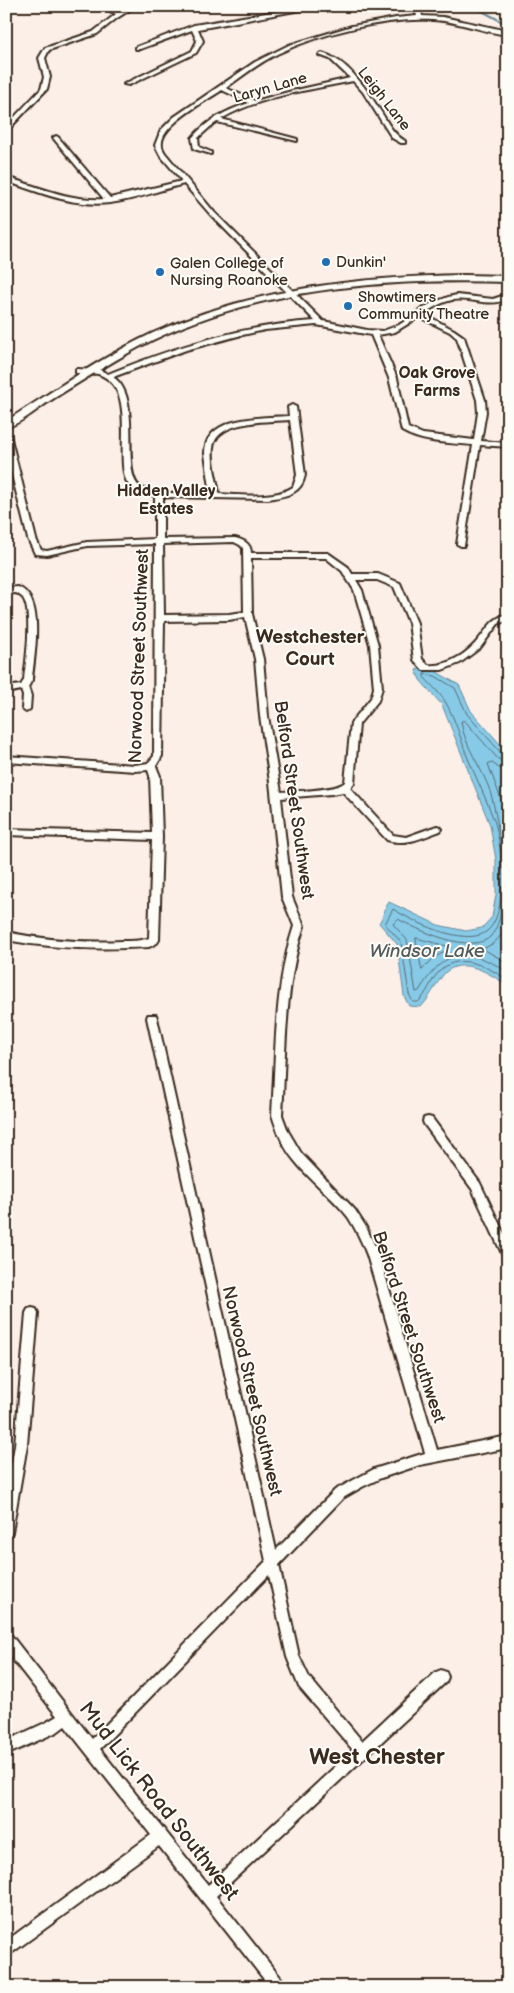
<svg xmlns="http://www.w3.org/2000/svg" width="514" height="1993" font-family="'Balsamiq Sans',sans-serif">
  <rect width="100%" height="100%" fill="#fbefe8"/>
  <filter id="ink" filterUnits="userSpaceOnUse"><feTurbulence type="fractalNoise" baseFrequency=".02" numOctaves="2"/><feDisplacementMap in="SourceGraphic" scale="10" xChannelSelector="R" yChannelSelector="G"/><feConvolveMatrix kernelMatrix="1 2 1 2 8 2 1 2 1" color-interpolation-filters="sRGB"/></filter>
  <g filter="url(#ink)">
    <path fill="#86cae8" stroke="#688a97" d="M424,667L437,672L459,685L471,711L508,753V986C491,974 461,954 443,975C435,985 430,998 421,1007L409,1006L404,996L397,944L379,923C384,916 384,909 389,902L438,925L466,931L482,928L492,917L496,895V860L490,825L442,705L420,680L416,670Z"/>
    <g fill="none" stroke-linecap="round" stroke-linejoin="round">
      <g stroke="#596a6f" stroke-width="1">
        <path d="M508,756L502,754L467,714L455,688L435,676L424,674V677C431,685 441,694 446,703C455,719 461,739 467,756C476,778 487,800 495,823C502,847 509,916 486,932C464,947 412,921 393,909L385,924L401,942L409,994L413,1002H418L421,999C429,990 432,977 441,970C461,951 489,968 508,980"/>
        <path d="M508,762L498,759L465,721H461C464,746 482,767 490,791C499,821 514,910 491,936C473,956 416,929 398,919L393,924L407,940L416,992L419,991C445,948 466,946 508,972"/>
        <polyline points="508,769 499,768 491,762 488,764 508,818"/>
        <polyline points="508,928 494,943 483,949 508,963"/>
        <polygon points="416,938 447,946 449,949 434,958 422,970"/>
      </g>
      <polyline stroke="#688a97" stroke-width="2" points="473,6 508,25"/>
      <defs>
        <g id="minor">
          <polygon points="100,6 108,6 120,12 129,6 136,6 117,18 97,34 49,50 45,58 50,77 47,89 6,132 6,126 41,89 44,77 39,58 45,48 93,32 116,14"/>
          <polygon points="308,6 322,6 198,29 203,41 196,53 129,85 124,84 192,51 197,41 192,30 140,49 136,49 136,47 194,25"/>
          <path d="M414,6H420L422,16L443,17L508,31V35C482,32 458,21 433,20C387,17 318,34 277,54C259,63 242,76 226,88L255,101L292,91L350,78L330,59L319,55L322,53C348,60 367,90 381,112C388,123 393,134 405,141V143H401L392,138L363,92L353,81C310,90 260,96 221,119L297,139V141L217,122L210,127L198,138L199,147L211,152V154L194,149L192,138C207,120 227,110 249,103L222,90C208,100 158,126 162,146C162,149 164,151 165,153L214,212L323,321L367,330L383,331L399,325L430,304L448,297L457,295L493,299L508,294V299C489,308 472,297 452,300C442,302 432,308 424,314L454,330L464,337L485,400L486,412L481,441L508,443V447L480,445L464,546H461L457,544L473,445C451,443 422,443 402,431L389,378L371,335L316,325L265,330L238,336L186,350L113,377C145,398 118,476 142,488C157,495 193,493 211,494L205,454C204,415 262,418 289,416L288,407L292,405L296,407L305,475C301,495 285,496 268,499L163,497V539L235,538C243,540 251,543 251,553H328L348,567L352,574H378L400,583L417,623L422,659L428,665C447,667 467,654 479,639C489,627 492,618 508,614V620L498,624L480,648L460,663L442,670H423L414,660L409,623L394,587L377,580H356L362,590L378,645L382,688L378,701L359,724L354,783L350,788L393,835L406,837L437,826L440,827L442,829L440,831C421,838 407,846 387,840L343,792L332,794L281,798L292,897L304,926C284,986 286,1052 282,1115L288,1131L301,1153L355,1210L366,1227L379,1255L437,1450L508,1436V1448L420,1465L381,1478L362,1487L343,1498L279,1565L299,1656L309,1677L362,1741L436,1672L441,1670L446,1672L448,1677L446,1682L216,1896L284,1982L286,1987H270L159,1846L6,1957V1941L151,1835L65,1726L57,1732L6,1755V1741L47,1722L57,1716L6,1651V1634L11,1635L92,1739L266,1561L147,1018L148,1015H156L157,1018L276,1550L335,1490L374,1469L425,1453L367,1255C362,1242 356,1229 348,1217C332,1196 310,1181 294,1160C283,1147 277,1131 272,1115C276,1052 274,986 294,926L282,897L270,782L260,716L255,659L245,617L229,620L164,621L162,756L156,766L160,776L162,837L159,940L157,943L149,947C101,950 54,949 6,940V932C45,940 83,943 122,941C131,941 141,941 149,938L152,840L6,835V829L152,833L150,776L148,770L135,771L6,762V756L135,765L148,763L154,756L155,544L87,546L47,555L35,554L28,539L6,451V433L10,435L36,539L41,550L47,551L87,542L155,539V496C145,493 131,492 126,480C115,453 138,387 98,374C93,373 85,374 79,373H76V369L100,370L108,374C175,347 243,325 315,321L210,214L184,184C160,190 135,200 110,203C74,207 40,193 6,181V177C39,187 69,201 104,199L54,139L53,138L56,136L58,137L110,198L182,181L160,155L155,145L161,130L174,117L255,62L289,45L352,26L396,18L417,16ZM419,317L450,332L457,338L477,400L478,412L474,440L423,434L408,428L397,378L378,335L395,332ZM290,420L297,475L293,487C276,499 239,495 219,494C217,479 211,463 213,448C216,419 269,422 290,420ZM234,542L240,545L243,548L244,612L229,614L164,615L163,544ZM251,558H326L342,571L354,590L370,645L374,688L371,698L351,723L345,782C337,791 294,791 281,792L268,716L263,659L252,614ZM269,1575L287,1657L299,1687L353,1750L208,1885L100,1749Z"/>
          <path d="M18,587C46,598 34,656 32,680L28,687L31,696L30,709L26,712L22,709L23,696L21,690L6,693V687L21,685L24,680C26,661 33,613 23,598C22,597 17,593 16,593L6,594V588Z"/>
          <polygon points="428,1117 432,1118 480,1183 508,1242 508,1260 504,1258 472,1189 424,1124 423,1121 424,1118"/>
          <polygon points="32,1308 36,1309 38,1313 27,1445 12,1532 10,1536 6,1538 6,1495 15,1445 26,1313 28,1309"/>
        </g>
        <path id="major" d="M465,275L508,276V282C383,278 251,288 139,347C108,364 78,383 48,402C35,411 21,423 6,428V421C54,391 101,357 153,333C251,289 358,277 465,275Z"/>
      </defs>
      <use href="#minor" stroke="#3b2a1e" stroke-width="4"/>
      <use href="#major" stroke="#3b2a1e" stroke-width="4"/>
      <use href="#minor" fill="#fdfcf7" fill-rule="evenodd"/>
      <use href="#major" fill="#fdfcf7" fill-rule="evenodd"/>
    </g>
  </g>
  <g fill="#1f6fb2" stroke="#fdfcf7" stroke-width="2">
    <circle cx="326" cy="262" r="5"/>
    <circle cx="160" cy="272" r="5"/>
    <circle cx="348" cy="306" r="5"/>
  </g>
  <g text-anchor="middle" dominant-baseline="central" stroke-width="4" stroke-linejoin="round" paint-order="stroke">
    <g font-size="15" fill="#3b2a1e" stroke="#fdfcf7">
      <text transform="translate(270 88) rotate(-16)">Laryn Lane</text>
      <text transform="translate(384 99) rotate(52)">Leigh Lane</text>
    </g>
    <g font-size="15" fill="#3b2a1e" stroke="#fdfcf7" text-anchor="start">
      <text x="336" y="262">Dunkin'</text>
      <text x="170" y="263">Galen College of<tspan x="170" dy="17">Nursing Roanoke</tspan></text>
      <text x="358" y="297">Showtimers<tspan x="358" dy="17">Community Theatre</tspan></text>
    </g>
    <g font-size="16" font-weight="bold" fill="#3b2a1e" stroke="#fdfcf7">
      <text x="437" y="373">Oak Grove<tspan x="437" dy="18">Farms</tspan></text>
      <text x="166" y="491">Hidden Valley<tspan x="166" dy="18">Estates</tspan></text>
    </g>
    <g font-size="18" fill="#3b2a1e" stroke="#fdfcf7">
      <text transform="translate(139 656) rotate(-88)">Norwood Street Southwest</text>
      <text transform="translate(294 800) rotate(82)">Belford Street Southwest</text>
      <text transform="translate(409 1327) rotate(72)">Belford Street Southwest</text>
      <text transform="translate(252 1391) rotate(77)">Norwood Street Southwest</text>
    </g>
    <g font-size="19" font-weight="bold" fill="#3b2a1e" stroke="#fdfcf7">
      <text x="310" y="637">Westchester<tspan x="310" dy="22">Court</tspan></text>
    </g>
    <g font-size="19" font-style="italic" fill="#525a5b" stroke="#fdfcf7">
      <text x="427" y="951">Windsor Lake</text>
    </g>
    <g font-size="21" fill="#3b2a1e" stroke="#fdfcf7">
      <text transform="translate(159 1801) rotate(52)">Mud Lick Road Southwest</text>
    </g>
    <g font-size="22" font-weight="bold" fill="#3b2a1e" stroke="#fdfcf7">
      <text x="377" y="1757">West Chester</text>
    </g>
  </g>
  <rect width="514" height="1993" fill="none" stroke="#fdfcf7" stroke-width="25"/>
  <rect x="12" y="12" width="489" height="1968" fill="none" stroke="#3b2a1e" stroke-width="2" filter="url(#ink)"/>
</svg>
